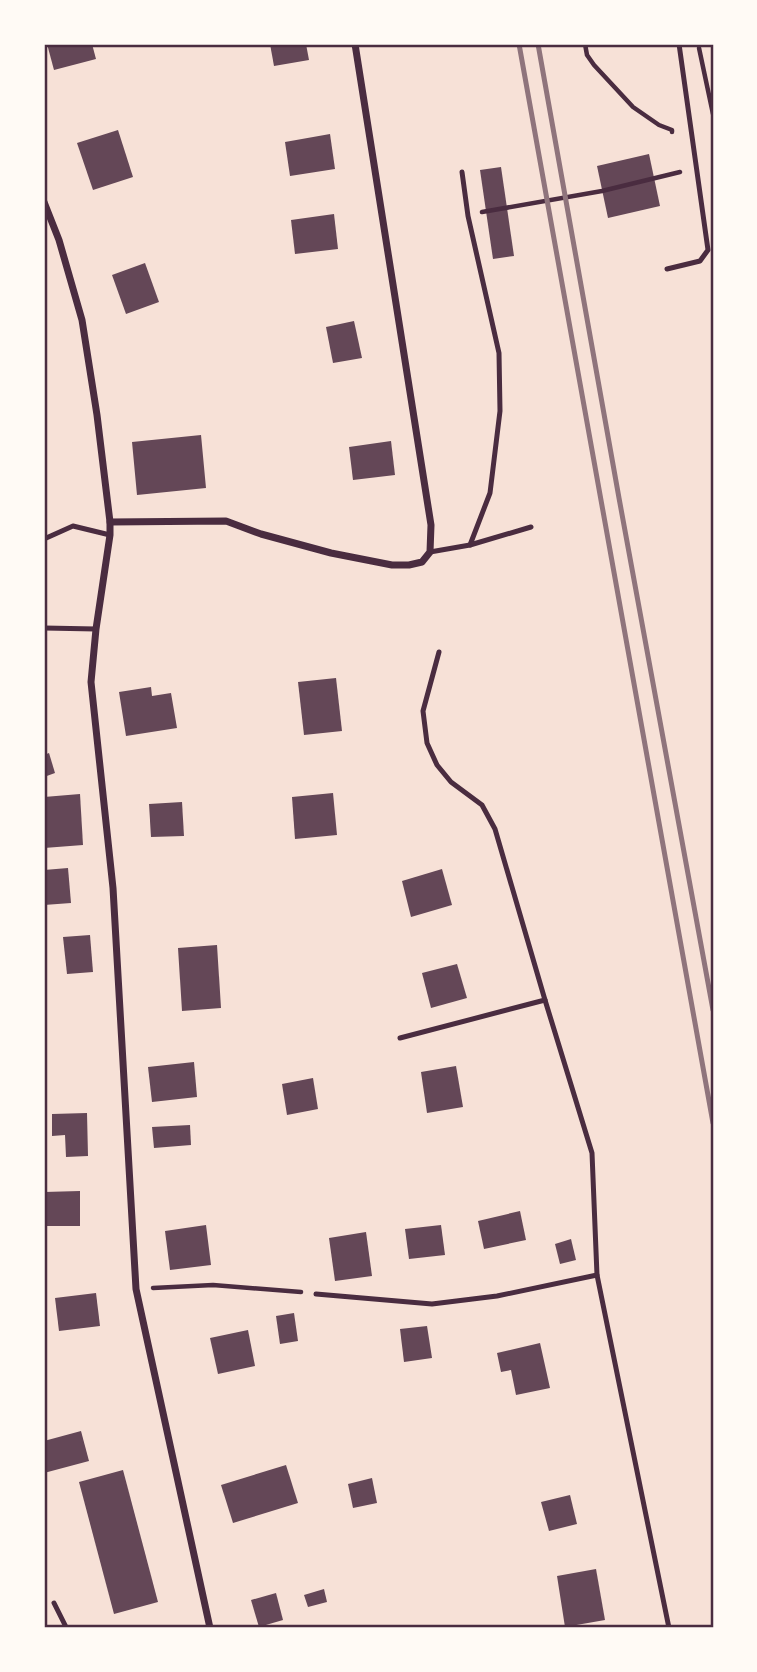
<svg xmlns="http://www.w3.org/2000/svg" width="757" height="1672" font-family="'DejaVu Sans',sans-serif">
  <rect width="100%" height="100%" fill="#f7e1d7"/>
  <g fill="#644757">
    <polygon points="47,44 92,44 96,59 54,70"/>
    <polygon points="270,44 306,44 309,60 274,66"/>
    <polygon points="118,130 133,177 93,190 77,143"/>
    <polygon points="330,134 335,169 290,176 285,142"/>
    <polygon points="649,154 660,206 608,218 597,166"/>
    <polygon points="501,167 514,256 493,259 480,170"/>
    <polygon points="334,214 338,249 295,254 291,220"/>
    <polygon points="145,263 159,302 126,314 112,275"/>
    <polygon points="354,321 362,358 333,363 326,327"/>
    <polygon points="201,435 206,488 137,495 132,442"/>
    <polygon points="391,441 395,475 353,480 349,447"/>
    <polygon points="336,678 342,731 304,735 298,682"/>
    <polygon points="151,687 152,696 171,693 177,728 126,736 119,692"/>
    <polygon points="49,753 55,773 44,777 44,755"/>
    <polygon points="333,793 337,835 295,839 292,797"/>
    <polygon points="80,794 83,845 44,848 44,797"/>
    <polygon points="182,802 184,836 151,837 149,804"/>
    <polygon points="68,868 71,903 44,905 44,870"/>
    <polygon points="442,869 452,905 411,917 402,881"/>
    <polygon points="90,935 93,972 67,974 63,937"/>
    <polygon points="217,945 221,1008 182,1011 178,948"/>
    <polygon points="457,964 467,998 431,1008 422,973"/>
    <polygon points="194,1062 197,1097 152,1102 148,1067"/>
    <polygon points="456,1066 463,1107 427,1113 421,1072"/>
    <polygon points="313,1078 318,1109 287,1115 282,1084"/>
    <polygon points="87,1113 88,1156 66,1157 65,1135 52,1136 52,1114"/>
    <polygon points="190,1125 191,1145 154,1148 152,1127"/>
    <polygon points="80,1191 80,1226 44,1226 44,1192"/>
    <polygon points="520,1211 526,1240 484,1249 478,1221"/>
    <polygon points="206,1225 211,1265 170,1270 165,1231"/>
    <polygon points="441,1225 445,1255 409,1259 405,1229"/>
    <polygon points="366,1232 372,1276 335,1281 329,1238"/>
    <polygon points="571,1239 576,1260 560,1264 555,1244"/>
    <polygon points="96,1293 100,1326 59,1331 55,1298"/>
    <polygon points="294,1313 298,1341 280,1344 276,1316"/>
    <polygon points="427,1326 432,1358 404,1362 400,1329"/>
    <polygon points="248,1330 255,1366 218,1374 210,1338"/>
    <polygon points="540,1343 550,1388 516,1395 511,1370 501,1372 497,1353"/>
    <polygon points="81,1431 89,1461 44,1473 44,1441"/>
    <polygon points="286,1465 298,1503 233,1523 221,1485"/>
    <polygon points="123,1470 158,1602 114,1614 79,1482"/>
    <polygon points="372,1478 377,1503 353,1508 348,1484"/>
    <polygon points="570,1495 577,1524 549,1531 541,1502"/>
    <polygon points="596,1569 605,1620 565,1627 557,1576"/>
    <polygon points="324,1589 327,1602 308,1607 304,1595"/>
    <polygon points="276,1593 283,1620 259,1627 251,1600"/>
  </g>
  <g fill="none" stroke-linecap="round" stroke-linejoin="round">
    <g stroke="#4a2c40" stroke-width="4.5">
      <polyline points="585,44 587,55 594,65 633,107 659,125 672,130 672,132"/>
      <polyline points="699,48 713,114"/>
      <polyline points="482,212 602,191 680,172"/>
      <polyline points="153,1288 213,1285 301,1292"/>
    </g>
    <g stroke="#4a2c40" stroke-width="5">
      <polyline points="462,172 468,216 499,353 500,411 490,493 470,545"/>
      <polyline points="667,269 700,261 708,250 679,44"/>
      <polyline points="44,539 73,526 110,535"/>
      <polyline points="430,552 470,545 531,527"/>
      <polyline points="44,628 96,629"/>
      <polyline points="439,652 423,711 427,743 437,765 451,782 482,805 495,829 545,1000 592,1153 597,1275 669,1628"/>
      <polyline points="400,1038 545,1000"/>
      <polyline points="316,1294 432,1304 497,1296 597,1275"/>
      <polyline points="54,1603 66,1627 69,1628"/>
    </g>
    <g stroke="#4a2c40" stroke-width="7">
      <polyline points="44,202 59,240 82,320 97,415 110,522 110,535 96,629 91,682 113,888 136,1289 210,1628"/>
      <polyline points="110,522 226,521 261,534 331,553 392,565 409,565 422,562 430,552 431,525 355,44"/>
    </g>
    <g stroke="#8f747c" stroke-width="5">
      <polyline points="519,44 713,1123"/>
      <polyline points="538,44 619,498 713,1010"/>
    </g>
  </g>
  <rect width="757" height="1672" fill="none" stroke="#fffaf5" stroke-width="91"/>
  <rect x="46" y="46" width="666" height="1580" fill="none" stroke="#4a2c40" stroke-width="2.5"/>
</svg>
